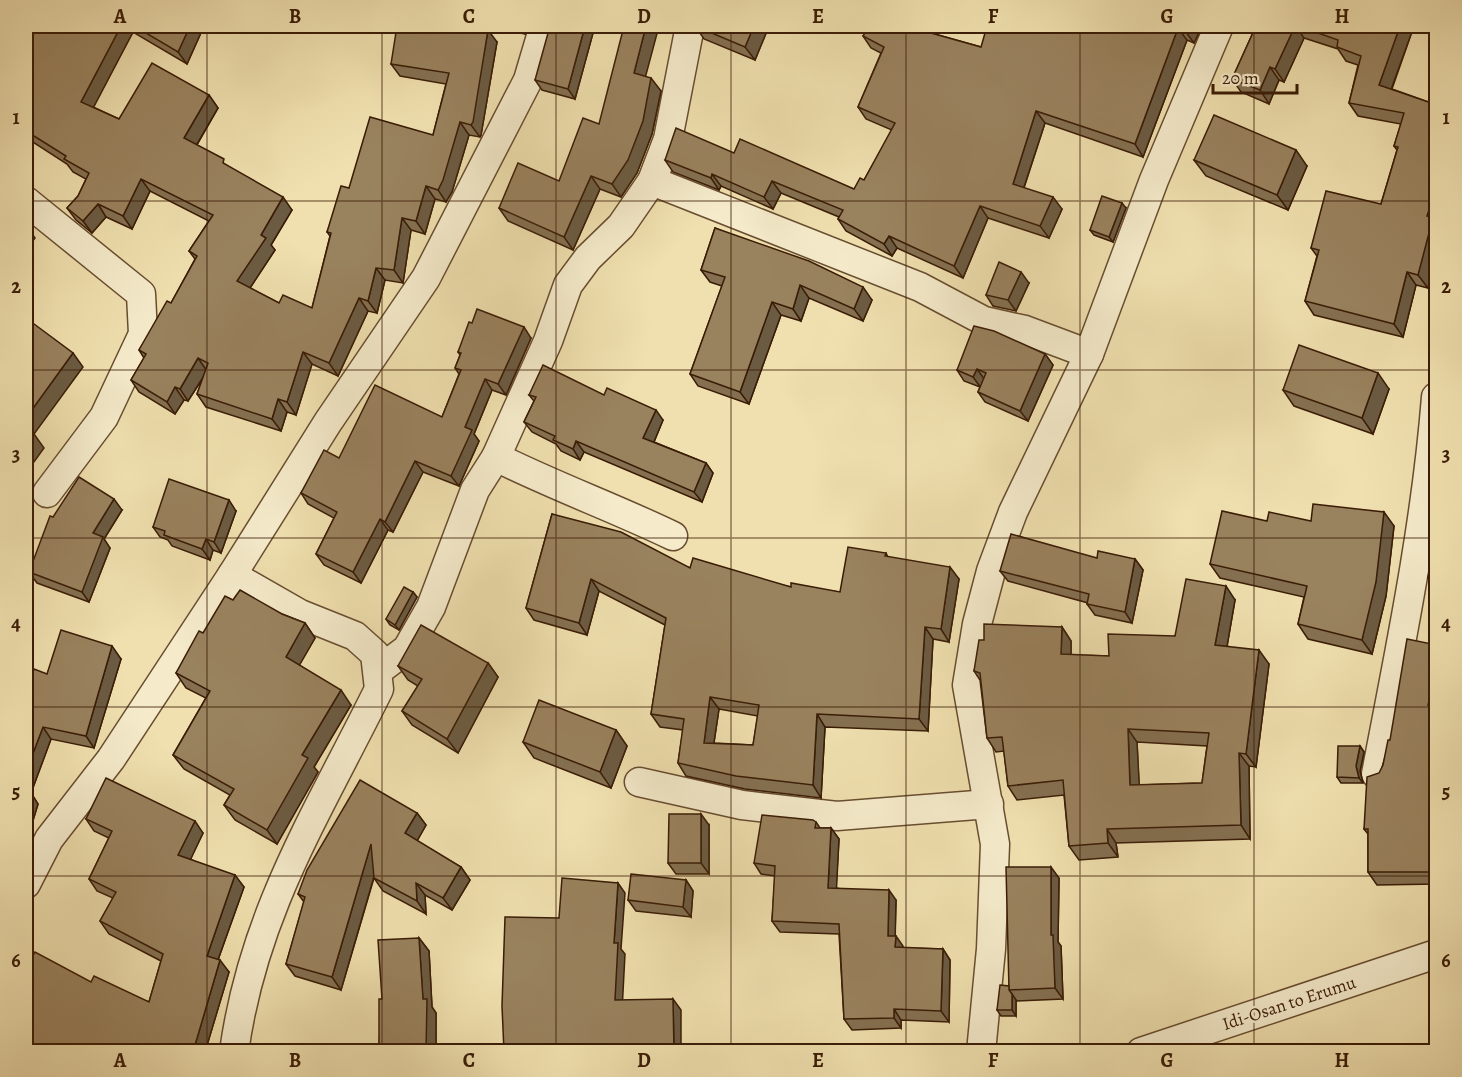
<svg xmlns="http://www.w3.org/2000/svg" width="1462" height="1077" font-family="Alegreya,serif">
  <rect width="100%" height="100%" fill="#f0e0af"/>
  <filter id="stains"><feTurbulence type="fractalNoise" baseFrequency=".00333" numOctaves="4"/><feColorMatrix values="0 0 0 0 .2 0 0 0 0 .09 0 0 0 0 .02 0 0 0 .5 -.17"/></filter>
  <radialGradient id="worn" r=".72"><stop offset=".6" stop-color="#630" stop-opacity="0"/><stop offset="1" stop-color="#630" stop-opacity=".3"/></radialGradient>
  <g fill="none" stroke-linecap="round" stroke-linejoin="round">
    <defs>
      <g id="minor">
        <polyline points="652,181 920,287 984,321 1025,330 1089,354"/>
        <polyline points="26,201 141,294 143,334 104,417 47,493"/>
        <path d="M496,457C554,486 615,508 673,536"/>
        <path d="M232,575L300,614L355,636L375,654L379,689C319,811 253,912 234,1052"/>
        <polyline points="379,670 407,649 431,607 475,490 496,457 548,341 568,285 588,258 621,226 652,181 668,139 690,26"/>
        <path d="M1376,774C1400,649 1426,524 1436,397"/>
        <polyline points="639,782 742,805 837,816 989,804"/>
        <polyline points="26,884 49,839 111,759 232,575 328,422 426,278 528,80 544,26"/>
        <polyline points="981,1052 991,949 995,844 967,685 977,624 991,571 1013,512 1089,354 1154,180 1219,26"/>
        <polyline points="1141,1052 1436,954"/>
      </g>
    </defs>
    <use href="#minor" stroke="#684d30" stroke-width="31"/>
    <use href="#minor" stroke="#f5ebcb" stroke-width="28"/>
  </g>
  <g fill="#847051" stroke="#3a1c06" stroke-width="1.5" fill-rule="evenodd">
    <polygon points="38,26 204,26 187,64 133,32 93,107 119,119 209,95 218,108 197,145 292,210 271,245 275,250 250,288 279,303 312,308 330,236 327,232 349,188 433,135 446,84 400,76 391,64 497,42 481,135 480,137 469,135 452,192 446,202 435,199 425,234 411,230 403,283 385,280 377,313 368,311 338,376 312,364 296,415 287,412 281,431 206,407 197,394 203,378 188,401 184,400 175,414 139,392 131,380 144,358 139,350 171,303 195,259 189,251 209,221 150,191 132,229 106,217 92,233 76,220 67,208 78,196 86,179 73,172 67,164 33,142 26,154 26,48"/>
    <polygon points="486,26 528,26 525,34 487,27"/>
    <polygon points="695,26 769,26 755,60 704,39"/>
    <polygon points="1202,26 1194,43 1187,40 1143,157 1045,123 1024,188 1062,209 1049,238 988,218 963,278 897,248 892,256 846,231 838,219 839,217 781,193 773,209 721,186 719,190 673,172 665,160 734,153 854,189 864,180 892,130 866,119 858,107 881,53 871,48 863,36 910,27 981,47"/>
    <polygon points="1256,26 1414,26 1392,89 1437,105 1437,253 1428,288 1416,285 1403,337 1314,315 1305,301 1317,256 1311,248 1381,204 1397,150 1394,146 1401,124 1358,116 1349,103 1358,65 1346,61 1338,49 1304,38 1284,82 1279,80 1269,104 1241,92 1232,79"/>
    <polygon points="593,33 575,99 542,90 535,80"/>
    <polygon points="645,76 661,91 652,134 637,173 621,197 600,189 573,250 508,221 499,208 559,181 599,124"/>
    <polygon points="1194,160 1307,166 1288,210 1206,176"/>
    <polygon points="1126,208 1113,242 1094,235 1090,230"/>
    <polygon points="715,228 872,300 863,321 809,298 801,321 781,315 749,404 698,386 690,374 722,286 710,282 701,270"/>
    <polygon points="1029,283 1016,311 993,306 986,295"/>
    <polygon points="472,323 531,338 506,395 492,390 474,434 479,441 459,486 423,472 393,532 388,530 361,583 324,565 316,554 334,518 308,504 301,493 339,458 442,417 459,374 455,368 460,355 458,352"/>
    <polygon points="1045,354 1053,365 1028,421 985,402 978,392 980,387 964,381 957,370"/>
    <polygon points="1389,389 1373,434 1294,406 1283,390"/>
    <polygon points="529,395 604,395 663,420 654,442 706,463 713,473 702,502 584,452 580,460 561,451 556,444 532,432 524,422 534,401"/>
    <polygon points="122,510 104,539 110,548 89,602 37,583 29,572 53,517"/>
    <polygon points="236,511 221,553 213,550 210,560 172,546 168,540 160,537 153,527"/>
    <path d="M552,514L690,568L791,587L840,592L886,553L888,557L959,579L949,642L933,639L928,731L825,727L821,798L745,789L686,776L678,763L683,730L660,727L651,714L665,625L599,591L587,635L534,620L526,608ZM719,709L758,716L753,745L714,743Z"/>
    <polygon points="1267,521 1311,521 1394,526 1386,596 1372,654 1308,639 1298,624 1304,597 1220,578 1210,564"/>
    <polygon points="1436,539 1437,589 1428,578"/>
    <polygon points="1097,558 1135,559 1143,570 1132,623 1095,615 1087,604 1088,603 1008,581 1000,571"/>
    <polygon points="413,592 417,597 399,630 390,625 386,619"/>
    <polygon points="233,600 282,614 305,623 315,638 299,665 351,705 314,767 318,772 277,844 235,820 224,805 230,795 184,769 173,755 206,698 186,688 176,673"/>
    <path d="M1235,600L1227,646L1269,664L1256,767L1249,766L1250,839L1116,843L1118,857L1079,860L1069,846L1064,795L1017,800L1008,786L1004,751L996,752L987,738L980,680L974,671L984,640L1062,627L1071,641V655L1109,656L1175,636ZM1137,742L1207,746L1202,783L1139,785Z"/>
    <polygon points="1437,645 1437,884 1377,885 1368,872 1368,834 1364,829 1390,740"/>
    <polygon points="121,659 94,748 51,739 31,793 38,804 26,843 28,686 47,674"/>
    <polygon points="488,663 498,677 458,753 412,725 402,711 418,686 408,680 398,666"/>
    <polygon points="616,730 627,746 611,788 534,758 523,742"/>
    <polygon points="1360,746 1364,752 1360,771 1363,783 1341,783 1337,777"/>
    <polygon points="417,813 426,825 417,841 461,867 470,880 452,910 425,895 426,914 383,891 374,878 341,990 295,976 286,964 304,902 298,894"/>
    <polygon points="86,819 203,833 190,859 244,887 218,960 229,972 205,1052 26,1052 91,982 149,1002 161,961 109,934 100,921 113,898 97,891 89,879 109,838 94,831"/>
    <polygon points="816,822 820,828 831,828 839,839 836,888 896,900 895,936 903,948 943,949 950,960 949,1022 901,1020 901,1028 852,1030 844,1019 839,934 780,932 772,921 775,876 761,874 754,863"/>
    <polygon points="709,825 709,874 676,874 668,863"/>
    <polygon points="1059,878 1058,942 1061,946 1063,999 1017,1001 1016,1000 1016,1016 1001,1016 997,1010"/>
    <polygon points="686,880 693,891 691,917 636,911 628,900"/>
    <polygon points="419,938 429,951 432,1007 436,1013 436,1052 383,1052 379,1045 382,999"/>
  </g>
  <g fill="#6b5b42" stroke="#3a1c06" stroke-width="1.5">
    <polygon points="121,26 128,26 133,32 90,114 81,102"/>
    <polygon points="190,26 204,26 187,64 178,52"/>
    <polygon points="519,26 528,26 525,34"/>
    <polygon points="585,26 588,26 593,33 575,99 568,89"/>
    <polygon points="646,26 659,26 643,86 634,73"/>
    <polygon points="754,26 769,26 755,60 745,47"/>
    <polygon points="1188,26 1202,26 1194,43 1185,31"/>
    <polygon points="1295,26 1296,26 1304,38 1284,82 1275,69"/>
    <polygon points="1400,26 1414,26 1388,98 1379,85"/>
    <polygon points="1178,28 1187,40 1143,157 1135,144"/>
    <polygon points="488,30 497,42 481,135 480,137 471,125"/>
    <polygon points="1270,67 1279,80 1269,104 1260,90"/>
    <polygon points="651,78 661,91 652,134 637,173 621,197 612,184"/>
    <polygon points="209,95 218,108 193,151 184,138"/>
    <polygon points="1036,111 1045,123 1021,196 1013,184"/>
    <polygon points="460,122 469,135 452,192 446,202 438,190"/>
    <polygon points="26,131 33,142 26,154"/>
    <polygon points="1296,150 1307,166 1288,210 1277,195"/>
    <polygon points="712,174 721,186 719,190 711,178"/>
    <polygon points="591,176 600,189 573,250 564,237"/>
    <polygon points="141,179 150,191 132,229 123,216"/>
    <polygon points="772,181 781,193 773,209 764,197"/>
    <polygon points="1437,185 1437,253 1428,288 1418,275 1427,216"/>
    <polygon points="426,186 435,199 425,234 416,221"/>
    <polygon points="283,197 292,210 271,245 275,250 246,294 237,281 261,235"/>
    <polygon points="1053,197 1062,209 1049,238 1040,226"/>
    <polygon points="1122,203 1126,208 1113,242 1109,237"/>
    <polygon points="98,204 106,217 92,233 83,221"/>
    <polygon points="980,206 988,218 963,278 954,266"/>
    <polygon points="402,218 411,230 403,283 394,270"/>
    <polygon points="26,225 35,238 26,250"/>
    <polygon points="889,236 897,248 892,256 884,244"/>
    <polygon points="376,268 385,280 377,313 368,301"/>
    <polygon points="1021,272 1029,283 1016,311 1008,300"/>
    <polygon points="1407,272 1416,285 1403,337 1394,324"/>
    <polygon points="800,285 809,298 801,321 793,309"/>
    <polygon points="863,287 872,300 863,321 854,309"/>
    <polygon points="359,298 368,311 338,376 329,363"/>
    <polygon points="772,302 781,315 749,404 740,392"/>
    <polygon points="524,327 531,338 506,395 498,384"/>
    <polygon points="303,352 312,364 296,415 287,402"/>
    <polygon points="73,353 83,367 34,434 44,448 26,473 26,418"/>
    <polygon points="1045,354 1053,365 1028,421 1020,411"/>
    <polygon points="198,358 207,371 188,401 180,389"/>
    <polygon points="977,369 985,380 981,388 973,377"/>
    <polygon points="1378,373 1389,389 1373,434 1362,418"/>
    <polygon points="485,379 492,390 474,434 479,441 459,486 451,476 465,427"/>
    <polygon points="175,387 184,400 175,414 167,402"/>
    <polygon points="278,399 287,412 281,431 272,419"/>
    <polygon points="656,410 663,420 651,449 643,438"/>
    <polygon points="576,441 584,452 580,460 573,449"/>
    <polygon points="415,461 423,472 393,532 385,522"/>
    <polygon points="706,463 713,473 702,502 694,492"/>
    <polygon points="114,499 122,510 104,539 110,548 89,602 82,592 93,533"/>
    <polygon points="229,500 236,511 221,553 214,542"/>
    <polygon points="1384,512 1394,526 1386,596 1372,654 1362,640"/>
    <polygon points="380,519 388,530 361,583 353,572"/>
    <polygon points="206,539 213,550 210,560 202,549"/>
    <polygon points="1135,559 1143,570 1132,623 1125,612"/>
    <polygon points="950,567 959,579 949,642 941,629"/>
    <polygon points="591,579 599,591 587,635 579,623"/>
    <polygon points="1226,586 1235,600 1225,658 1215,645"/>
    <polygon points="413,592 417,597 399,630 395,625"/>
    <polygon points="305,623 315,638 296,671 286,657"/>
    <polygon points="925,627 933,639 928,731 919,719"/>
    <polygon points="1062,627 1071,641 1071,668 1061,654"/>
    <polygon points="112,646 121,659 94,748 86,736"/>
    <polygon points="1259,650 1269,664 1256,767 1246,754"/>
    <polygon points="488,663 498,677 458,753 447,739"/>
    <polygon points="1437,666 1437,717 1428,705"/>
    <polygon points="341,690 351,705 314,767 318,772 277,844 267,830 302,755"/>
    <polygon points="710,697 719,709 712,755 704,743"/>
    <polygon points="817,714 825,727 821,798 813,785"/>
    <polygon points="43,727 51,739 31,793 38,804 26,843 26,772"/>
    <polygon points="1128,729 1137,742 1140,799 1130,785"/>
    <polygon points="616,730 627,746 611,788 600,772"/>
    <polygon points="1360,746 1364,752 1360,771 1363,783 1359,778 1356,766"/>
    <polygon points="1239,753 1249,766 1250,839 1241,825"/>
    <polygon points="417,813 426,825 414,846 405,833"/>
    <polygon points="701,814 709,825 709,874 701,863"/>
    <polygon points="195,821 203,833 187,867 178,855"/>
    <polygon points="831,828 839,839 836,898 828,888"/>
    <polygon points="1107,829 1116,843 1118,857 1108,843"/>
    <polygon points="371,844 380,856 341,990 332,977"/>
    <polygon points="461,867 470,880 452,910 443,898"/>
    <polygon points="1051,867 1059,878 1058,942 1061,946 1063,999 1055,988 1051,935"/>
    <polygon points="235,875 244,887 215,968 207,956"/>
    <polygon points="686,880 693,891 691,917 683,907"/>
    <polygon points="416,883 425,895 426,914 417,901"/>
    <polygon points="618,883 625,893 621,949 625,954 622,1011 615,1000 614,943"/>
    <polygon points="889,890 896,900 895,946 888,936"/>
    <polygon points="896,936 903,946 903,958 895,947"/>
    <polygon points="419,938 429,951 432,1007 436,1013 436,1052 426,1052"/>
    <polygon points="943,949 950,960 949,1022 941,1011"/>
    <polygon points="220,960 229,972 205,1052 193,1052"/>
    <polygon points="1012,994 1016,1000 1016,1016 1012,1010"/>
    <polygon points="673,999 681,1010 681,1052 674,1052"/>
    <polygon points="894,1009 901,1020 901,1028 894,1018"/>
  </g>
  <g fill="#99825e" stroke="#3a1c06" stroke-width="1.5" fill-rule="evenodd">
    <polygon points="38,26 121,26 81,102 119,119 152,63 209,95 184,138 224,159 223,163 283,197 261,235 266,238 237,281 279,303 283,295 312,308 331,233 327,232 341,186 349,188 370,117 433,135 449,73 391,64 397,26 460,26 488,30 473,122 471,125 460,122 443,180 438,190 426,186 416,221 402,218 394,270 376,268 368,301 359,298 329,363 303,352 287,402 278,399 272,419 197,394 208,363 198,358 180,389 175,387 167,402 131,380 146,354 139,350 140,348 167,301 171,303 197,256 189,251 213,215 141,179 123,216 98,204 83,221 67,208 78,196 89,173 64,159 66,156 26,131 26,48"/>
    <polygon points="134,26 190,26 178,52"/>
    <polygon points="550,26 585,26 568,89 535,80"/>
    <polygon points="624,26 646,26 634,73 651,78 643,121 628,160 612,184 591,176 564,237 499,208 518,163 559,181 583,118 599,124"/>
    <polygon points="695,26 754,26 745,47"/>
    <polygon points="869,26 906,26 981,47 987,26 1188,26 1185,31 1178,28 1135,144 1036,111 1013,184 1053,197 1040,226 980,206 954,266 889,236 884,244 838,219 843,210 772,181 764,197 712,174 711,178 665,160 676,128 734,153 740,139 854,189 860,178 864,180 895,123 858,107 884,47 863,36"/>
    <polygon points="1256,26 1295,26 1275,69 1270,67 1260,90 1232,79"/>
    <polygon points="1298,26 1400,26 1379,85 1437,105 1437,185 1427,216 1433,218 1418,275 1407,272 1394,324 1305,301 1319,250 1311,248 1326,191 1381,204 1398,147 1394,146 1404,113 1349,103 1361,56 1337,47 1338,40"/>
    <polygon points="1214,115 1296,150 1277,195 1194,160"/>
    <polygon points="1102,196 1122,203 1109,237 1090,230"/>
    <polygon points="715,228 809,261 863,287 854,309 800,285 793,309 772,302 740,392 690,374 725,277 701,270"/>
    <polygon points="999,262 1021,272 1008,300 986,295"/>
    <polygon points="477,309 524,327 498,384 485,379 465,427 472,430 451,476 415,461 385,522 380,519 353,572 316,554 337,512 301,493 324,450 339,458 375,385 442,417 461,370 455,368 461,353 458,352 469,322 472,323"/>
    <polygon points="26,318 73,353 26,418"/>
    <polygon points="974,326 994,331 1045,354 1020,411 978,392 986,373 977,369 973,377 957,370"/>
    <polygon points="1299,345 1378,373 1362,418 1283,390"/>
    <polygon points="543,365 604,395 607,388 656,410 643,438 706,463 694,492 576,441 573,449 553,440 555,436 524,422 536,397 529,395"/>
    <polygon points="26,427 34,433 26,445"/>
    <polygon points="79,477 114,499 93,533 103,537 82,592 29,572 50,516 53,517"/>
    <polygon points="169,479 229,500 214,542 206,539 202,549 164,535 165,531 153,527"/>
    <polygon points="1313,504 1384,512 1376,582 1362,640 1298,624 1307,586 1210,564 1222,511 1267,521 1269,512 1311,521"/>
    <path d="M552,514L621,532L690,568L693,558L791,587V583L840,592L848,547L886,553L885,556L950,567L941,629L925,627L919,719L817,714L813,785L736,776L678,763L684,719L651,714L666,618L591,579L579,623L526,608ZM710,697L759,705L753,745L704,743Z"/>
    <polygon points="1011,534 1097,558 1098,551 1135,559 1125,612 1087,604 1089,594 1000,571"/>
    <polygon points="1436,539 1437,539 1437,580 1428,578"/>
    <path d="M1186,579L1226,586L1215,645L1259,650L1246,754L1239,753L1241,825L1107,829L1108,843L1069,846L1063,780L1008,786L1002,737L987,738L980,673L974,671L979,640H984V624L1062,627L1061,654L1109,656L1108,634L1175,636ZM1128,729L1209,733L1202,783L1130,785Z"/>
    <polygon points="404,587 413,592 395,625 386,619"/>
    <polygon points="240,590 282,614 305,623 286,657 341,690 302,755 308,758 267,830 224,805 234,789 173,755 210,691 176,673 199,631 203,633 225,596 233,600"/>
    <polygon points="421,625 488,663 447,739 402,711 422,679 398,666"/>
    <polygon points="61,630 112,646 86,736 43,727 26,772 26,685 28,686 34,669 47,674"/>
    <polygon points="1407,639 1437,645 1437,666 1428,705 1437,706 1437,872 1368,872 1368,829 1364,829 1367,777 1379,773 1383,765 1388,740 1390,740"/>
    <polygon points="539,700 616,730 600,772 523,742"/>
    <polygon points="1338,746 1360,746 1356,766 1359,778 1337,777"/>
    <polygon points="106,778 195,821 178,855 235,875 207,956 220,960 193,1052 26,1052 26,966 27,967 35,952 91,982 94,976 149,1002 163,954 100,921 116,892 89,879 112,831 86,819"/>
    <polygon points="360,780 417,813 405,833 461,867 443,898 416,883 417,901 374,878 371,844 332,977 286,964 305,897 298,894 307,870"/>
    <polygon points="26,790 30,791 26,804"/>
    <polygon points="669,814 701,814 701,863 668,863"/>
    <polygon points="762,815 813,820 816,822 815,828 831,828 828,888 889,890 888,936 896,936 895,947 943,949 941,1011 894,1009 894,1018 844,1019 839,924 772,921 775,866 754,863"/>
    <polygon points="1006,867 1051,867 1051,935 1053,935 1055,988 1009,990"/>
    <polygon points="631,874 686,880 683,907 628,900"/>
    <polygon points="562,878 618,883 614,943 618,943 615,1000 673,999 674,1052 504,1052 502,1006 505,917 559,918"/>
    <polygon points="419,938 423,999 427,999 426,1052 390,1052 390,1045 379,1045 379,999 382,999 378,940"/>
    <polygon points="1000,985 1009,986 1009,990 1012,994 1012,1010 997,1010"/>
  </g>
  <path fill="none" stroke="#3a1c06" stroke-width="1.5" stroke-opacity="0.55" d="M207,26V1052M382,26V1052M556,26V1052M731,26V1052M906,26V1052M1080,26V1052M1254,26V1052M26,201H1436M26,370H1436M26,538H1436M26,707H1436M26,876H1436"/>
  <g text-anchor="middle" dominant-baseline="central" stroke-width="5" stroke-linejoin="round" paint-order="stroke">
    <g font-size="18" fill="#3a1c06" stroke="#f5ebcb">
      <text transform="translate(1289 1003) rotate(-18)">Idi-Osan to Erumu</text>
    </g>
  </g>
  <rect width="1462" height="1077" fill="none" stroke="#f0e0af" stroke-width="66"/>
  <path d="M1213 84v9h84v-9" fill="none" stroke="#3a1c06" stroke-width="3"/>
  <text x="1222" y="84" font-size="18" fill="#3a1c06" stroke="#f5ebcb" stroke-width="4.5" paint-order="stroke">20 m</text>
  <rect x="33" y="33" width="1396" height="1011" fill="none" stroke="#3a1c06" stroke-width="2"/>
  <g font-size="20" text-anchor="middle" font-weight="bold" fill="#3a1c06">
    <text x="120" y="23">A</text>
    <text x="295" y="23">B</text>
    <text x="469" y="23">C</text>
    <text x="644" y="23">D</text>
    <text x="818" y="23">E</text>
    <text x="993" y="23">F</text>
    <text x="1167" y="23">G</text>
    <text x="1342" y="23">H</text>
    <text x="16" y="124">1</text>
    <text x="1446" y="124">1</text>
    <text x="16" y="293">2</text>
    <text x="1446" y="293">2</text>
    <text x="16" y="461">3</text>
    <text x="1446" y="461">3</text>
    <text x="16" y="630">4</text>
    <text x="1446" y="630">4</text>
    <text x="16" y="798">5</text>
    <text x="1446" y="798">5</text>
    <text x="16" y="967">6</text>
    <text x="1446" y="967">6</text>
    <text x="120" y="1067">A</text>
    <text x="295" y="1067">B</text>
    <text x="469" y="1067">C</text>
    <text x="644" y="1067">D</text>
    <text x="818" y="1067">E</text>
    <text x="993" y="1067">F</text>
    <text x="1167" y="1067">G</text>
    <text x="1342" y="1067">H</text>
  </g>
  <rect width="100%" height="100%" filter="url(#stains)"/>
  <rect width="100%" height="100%" fill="url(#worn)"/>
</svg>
